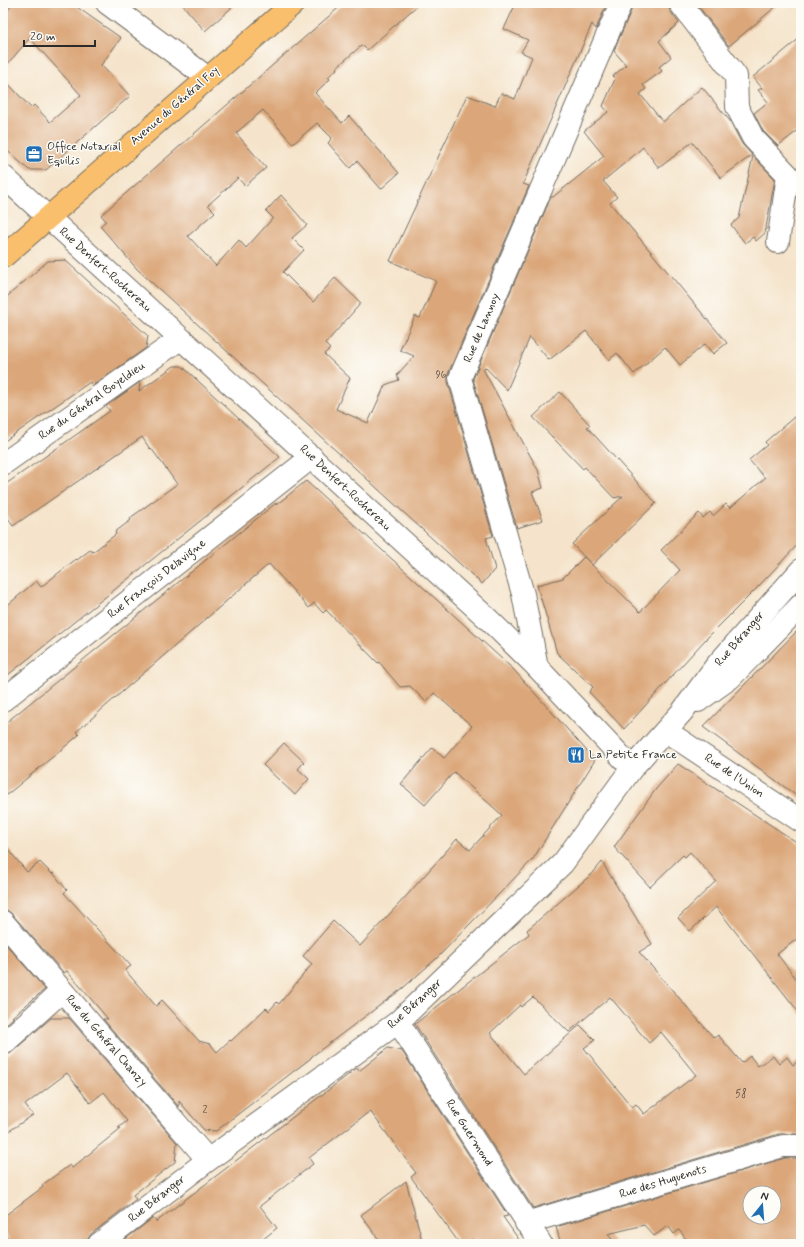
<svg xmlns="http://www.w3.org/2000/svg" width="804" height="1247" font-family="Mynerve,sans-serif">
  <rect width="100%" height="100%" fill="#fdfcf7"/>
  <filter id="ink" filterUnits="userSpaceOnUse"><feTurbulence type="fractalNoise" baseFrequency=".025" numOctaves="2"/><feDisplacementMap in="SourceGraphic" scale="8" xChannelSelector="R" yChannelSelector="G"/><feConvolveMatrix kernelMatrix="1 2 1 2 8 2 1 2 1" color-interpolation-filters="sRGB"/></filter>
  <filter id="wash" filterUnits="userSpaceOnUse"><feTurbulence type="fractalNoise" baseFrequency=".012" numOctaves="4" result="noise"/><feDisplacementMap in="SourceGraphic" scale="16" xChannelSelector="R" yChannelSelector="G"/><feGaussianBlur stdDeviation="0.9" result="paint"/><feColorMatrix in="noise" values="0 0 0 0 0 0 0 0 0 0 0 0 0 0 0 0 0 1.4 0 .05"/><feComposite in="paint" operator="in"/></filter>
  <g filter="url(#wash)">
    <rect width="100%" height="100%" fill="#f5e4cb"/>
    <g id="blocks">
      <g fill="#dba77a" fill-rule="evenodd">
        <polygon points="13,3 71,3 121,38 101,65 130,96 46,170 29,170 3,147 3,78 31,108 34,105 50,122 81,95 30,38 3,69 3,17"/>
        <polygon points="181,3 237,3 205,31"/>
        <polygon points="344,3 420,3 367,50 362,45 336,68 337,69 328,77 330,79 315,93 342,123 349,116 399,173 381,189 357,161 350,168 328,143 332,138 317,123 293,144 263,110 236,133 266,168 245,186 238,178 208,205 215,212 188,236 216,266 239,240 246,248 273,218 266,211 281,195 307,225 292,238 304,250 283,272 313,302 335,278 361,303 325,344 330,349 324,354 350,378 336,409 368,423 385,385 399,380 397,375 414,356 400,350 415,316 420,318 436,281 390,261 467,95 495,106 501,93 515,99 532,57 521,52 528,40 504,29 516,3 607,3 596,29 592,24 585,40 523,184 529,186 448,374 448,382 493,536 486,538 495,569 482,584 137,269 100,226 106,221 101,215"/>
        <polygon points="633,3 668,3 670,11 679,23 659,41 671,57 659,67 662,71 643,85 646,89 640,94 663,122 702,87 730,121 742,144 752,155 721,178 692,142 659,168 643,147 632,157 603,181 617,197 610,203 727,343 713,354 705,344 680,365 665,347 634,374 617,353 609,360 586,331 549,360 530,337 507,390 485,367 483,369 538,470 543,488 532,492 543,520 517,528 473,379 551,197 553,197 604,156 584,131 608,112 603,106 615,79 613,76 626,65 614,51 632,8"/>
        <polygon points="696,3 780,3 729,46"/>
        <polygon points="801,37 801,128 778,146 763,131 754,113 768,102 758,90 762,88 753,77"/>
        <polygon points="753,156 775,179 765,233 756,241 753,237 745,243 731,225 739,218"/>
        <polygon points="65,260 148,336 146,348 92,386 90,382 3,442 3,300 48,261"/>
        <polygon points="174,366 182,366 280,457 3,679 3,609 36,581 41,587 76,559 77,560 90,550 93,552 116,534 115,532 131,520 130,518 177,484 151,448 150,449 142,437 13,526 3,510 3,486 110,411 106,406 140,382 139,391"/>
        <polygon points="560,392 590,425 587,427 656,503 592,565 572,544 623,496 614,498 585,467 583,469 533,417"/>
        <polygon points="801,411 801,541 755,590 704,641 624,729 589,692 593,687 557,653 537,585 563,578 584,557 640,612 680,570 661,550 699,513 703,518 710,512 713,516 726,504 730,508 765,478 749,460 767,445 765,442"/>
        <polygon points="306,481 513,669 595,760 533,859 437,958 403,988 311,1057 311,1058 216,1131 204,1130 179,1101 179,1107 103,1019 108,1019 67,971 64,973 12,914 7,910 3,910 3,843 27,872 40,862 52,874 53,873 67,890 64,893 131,966 125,970 156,1006 162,1000 199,1041 210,1044 217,1052 230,1040 231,1041 266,1008 269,1011 277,1002 279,1004 312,964 303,956 333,921 360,946 409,893 457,839 470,850 502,815 454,772 425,805 401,784 432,748 444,758 472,726 434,693 426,702 410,686 400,687 379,662 378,663 326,610 323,613 314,603 309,608 269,564 76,732 79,735 3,798 3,725 276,503 276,505"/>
        <polygon points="801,627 801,799 703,727"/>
        <polygon points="284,743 304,762 298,769 309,779 295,795 263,765"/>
        <polygon points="678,764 801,845 801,936 777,954 801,985 801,1015 716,907 690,931 678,918 716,881 690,852 685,857 683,855 650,887 614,847 656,789"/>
        <path d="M602,862L652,944L639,952L714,1038L718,1035L742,1063L750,1056L758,1066L773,1056L779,1064L787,1057L793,1065L801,1059V1134H779L533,1208L415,1024L529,934L527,930L593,873ZM533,997L569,1032L610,997L649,1043L661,1032L696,1075L644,1114L636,1104L632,1107L584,1048L595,1040L580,1025L524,1074L490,1033L520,1005L521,1007Z"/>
        <polygon points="3,941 45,989 12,1017 14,1017 3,1027"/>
        <polygon points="51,1018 69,1018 177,1143 175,1162 133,1195 136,1199 91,1234 88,1239 87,1244 12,1244 3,1230 3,1217 43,1187 42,1185 67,1167 70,1165 72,1168 121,1128 118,1128 127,1121 104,1092 90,1103 67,1073 25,1105 33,1115 3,1135 3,1056 11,1053"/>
        <polygon points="388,1048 402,1051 508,1216 503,1217 522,1244 476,1244 473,1239 466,1244 460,1244 411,1177 416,1173 370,1111 309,1158 313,1164 260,1206 277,1228 257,1244 119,1244 153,1218 156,1222 357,1068 359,1071"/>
        <path d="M785,1158H801V1244H690L679,1230L674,1234L668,1226L654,1236L644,1225L608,1234L615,1244H561L556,1227ZM750,1193H774V1217H750Z"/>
        <polygon points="406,1181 423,1244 382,1244 361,1215"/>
      </g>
    </g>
  </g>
  <g filter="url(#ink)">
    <use href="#blocks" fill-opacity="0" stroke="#726c63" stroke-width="1"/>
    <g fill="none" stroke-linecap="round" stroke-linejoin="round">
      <defs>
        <g id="minor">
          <polyline points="107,3 208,78"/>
          <polyline points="680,3 736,76 737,107 753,138 788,175 778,242"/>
          <polyline points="3,176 488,619 537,667 632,768"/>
          <polyline points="3,464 180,339"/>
          <polyline points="537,667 523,594 460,378 621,3"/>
          <polyline points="3,700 312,457"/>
          <polyline points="698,701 730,678 801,605"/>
          <polyline points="666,731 801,821"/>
          <polyline points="3,922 208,1160"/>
          <polyline points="398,1022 541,1244"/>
          <polyline points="3,1044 62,991"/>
          <polyline points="526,1223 783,1146 801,1146"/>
          <polyline points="99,1244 208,1160 398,1022 563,863 632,768 682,712 716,666 801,570"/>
        </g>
        <polyline id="major" points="3,257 294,3"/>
      </defs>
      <use href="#minor" stroke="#726c63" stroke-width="24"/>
      <use href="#major" stroke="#726c63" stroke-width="24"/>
      <use href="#minor" stroke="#fff" stroke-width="22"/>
      <use href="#major" stroke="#f9bf6c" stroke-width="22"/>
    </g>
  </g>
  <defs>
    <symbol id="office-square" viewBox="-11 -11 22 22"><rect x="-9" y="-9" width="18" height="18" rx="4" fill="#1f6fb2" stroke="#fdfcf7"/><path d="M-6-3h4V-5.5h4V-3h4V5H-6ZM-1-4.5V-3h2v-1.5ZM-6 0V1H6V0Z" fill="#fff"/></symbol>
    <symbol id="restaurant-square" viewBox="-11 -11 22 22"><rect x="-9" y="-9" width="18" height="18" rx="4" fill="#1f6fb2" stroke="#fdfcf7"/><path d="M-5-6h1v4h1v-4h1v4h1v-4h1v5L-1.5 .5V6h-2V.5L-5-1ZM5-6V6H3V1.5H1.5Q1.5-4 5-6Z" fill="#fff"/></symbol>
  </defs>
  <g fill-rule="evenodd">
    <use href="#office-square" x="24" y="144" width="20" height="20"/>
    <use href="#restaurant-square" x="566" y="745" width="20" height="20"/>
  </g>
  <g text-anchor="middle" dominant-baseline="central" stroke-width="3" stroke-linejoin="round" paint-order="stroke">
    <g font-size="10" fill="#574a3f">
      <text x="441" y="375">96</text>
      <text x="741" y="1094">58</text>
      <text x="205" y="1110">2</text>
    </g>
    <g font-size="12" fill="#2b2b2b" stroke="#fdfcf7">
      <text transform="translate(175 106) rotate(-41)">Avenue du Général Foy</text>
      <text transform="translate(105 270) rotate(42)">Rue Denfert-Rochereau</text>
      <text transform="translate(482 328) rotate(-67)">Rue de Lannoy</text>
      <text transform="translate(92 401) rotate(-35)">Rue du Général Boyeldieu</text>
      <text transform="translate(345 488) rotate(43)">Rue Denfert-Rochereau</text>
      <text transform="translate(157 579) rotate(-38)">Rue François Delavigne</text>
      <text transform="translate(740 639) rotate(-49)">Rue Béranger</text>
      <text transform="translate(734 776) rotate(34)">Rue de l'Union</text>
      <text transform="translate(415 1004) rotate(-42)">Rue Béranger</text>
      <text transform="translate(106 1041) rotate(49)">Rue du Général Chanzy</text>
      <text transform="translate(469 1133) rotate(57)">Rue Guermond</text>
      <text transform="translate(663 1182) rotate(-17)">Rue des Huguenots</text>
      <text transform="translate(157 1199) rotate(-38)">Rue Béranger</text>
    </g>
    <g font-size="12" fill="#2b2b2b" stroke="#fdfcf7" text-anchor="start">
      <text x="47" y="147">Office Notarial<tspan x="47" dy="14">Equilis</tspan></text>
      <text x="589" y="755">La Petite France</text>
    </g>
  </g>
  <rect width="804" height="1247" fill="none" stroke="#fdfcf7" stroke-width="16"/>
  <g transform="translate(762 1205) rotate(17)"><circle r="19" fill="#fdfcf7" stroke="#a9a8a5"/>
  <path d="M0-3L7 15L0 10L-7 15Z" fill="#1f6fb2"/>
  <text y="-6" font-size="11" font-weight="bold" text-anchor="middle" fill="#2b2b2b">N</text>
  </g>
  <path d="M24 40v6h71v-6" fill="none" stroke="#2b2b2b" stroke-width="2"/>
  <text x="30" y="40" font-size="12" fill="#2b2b2b" stroke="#fdfcf7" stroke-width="3" paint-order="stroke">20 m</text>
</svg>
